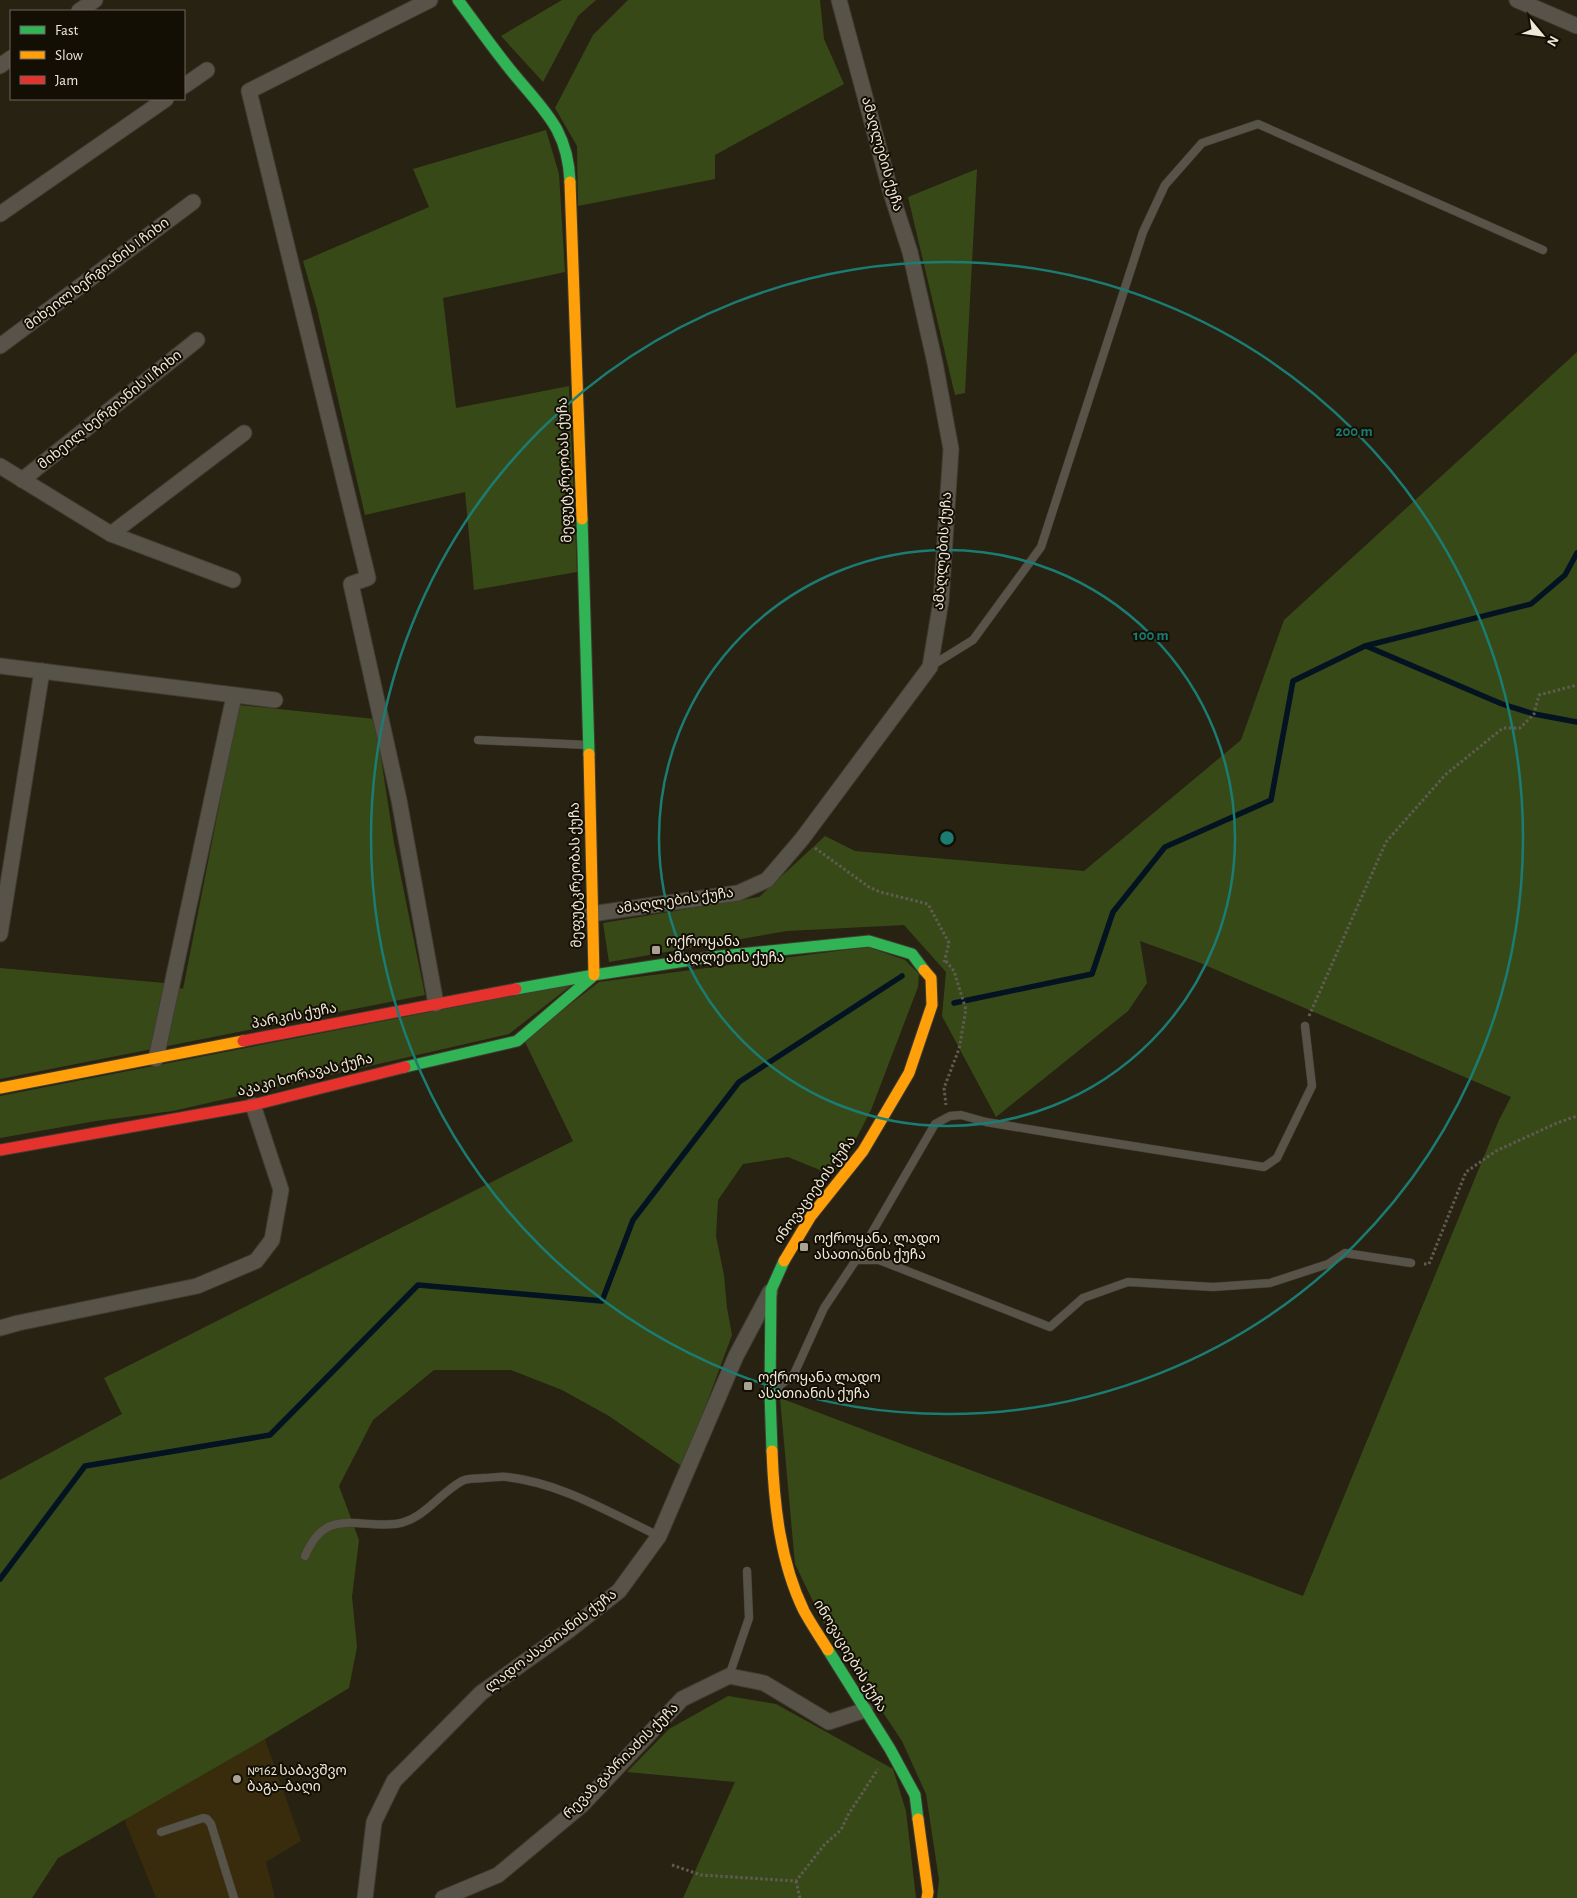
<svg xmlns="http://www.w3.org/2000/svg" width="1577" height="1898" font-family="'Alegreya Sans','Noto Sans Georgian',sans-serif">
  <rect width="100%" height="100%" fill="#282212"/>
  <polygon fill="#392c0c" points="265,1739 301,1841 266,1862 275,1898 156,1898 124,1819"/>
  <g fill="#384918">
    <polygon points="562,0 596,0 578,16 543,82 501,36"/>
    <polygon points="628,0 820,0 824,39 844,84 715,155 715,179 578,206 577,146 555,108 593,35"/>
    <polygon points="546,130 559,174 565,272 443,298 456,408 569,386 577,572 474,590 465,492 365,515 317,309 303,261 429,207 413,169"/>
    <polygon points="977,169 965,393 955,395 908,197"/>
    <polygon points="1577,352 1577,1898 937,1898 939,1880 926,1794 902,1741 824,1624 795,1564 780,1398 1303,1596 1499,1120 1511,1097 1198,962 1140,941 1147,983 1128,1011 996,1117 942,1016 946,972 904,925 787,931 609,962 603,923 759,897 825,836 855,851 1084,871 1241,740 1284,620"/>
    <polygon points="239,705 375,719 394,843 425,995 0,1079 0,968 164,983 183,989"/>
    <polygon points="868,947 905,960 919,974 918,987 871,1110 857,1137 832,1175 788,1157 743,1164 718,1200 716,1236 724,1275 727,1308 732,1335 683,1467 609,1416 562,1390 511,1370 434,1370 373,1420 339,1486 359,1540 352,1597 357,1647 349,1688 265,1739 58,1858 32,1898 0,1898 0,1480 122,1414 104,1378 573,1141 524,1040 599,982"/>
    <polygon points="573,984 509,1034 173,1111 96,1121 0,1138 0,1096"/>
    <polygon points="728,1696 776,1704 893,1769 906,1811 916,1898 683,1898 735,1782 627,1772 669,1729"/>
  </g>
  <g fill="none" stroke-linecap="round" stroke-linejoin="round">
    <g stroke="#041321" stroke-width="5.5">
      <polyline points="1366,646 1502,704 1534,714 1577,722"/>
      <polyline points="954,1003 1092,974 1113,912 1165,847 1271,800 1293,681 1365,646 1531,604 1565,575 1577,553"/>
      <polyline points="0,1579 85,1466 270,1435 418,1285 602,1301 633,1220 739,1082 902,976"/>
    </g>
    <defs>
      <g id="lane">
        <polyline points="931,666 973,640 1041,547 1143,232 1165,185 1202,143 1258,124 1543,250"/>
        <polyline points="478,740 588,745"/>
        <polyline points="856,1260 879,1260 1050,1327 1083,1298 1128,1282 1213,1287 1270,1283 1328,1264 1345,1253 1411,1263"/>
        <polyline points="773,1391 794,1374 824,1308 856,1260 935,1124 950,1116 961,1115 986,1122 1082,1138 1264,1167 1277,1158 1312,1086 1305,1026"/>
        <path d="M305,1556C326,1507 354,1528 395,1524C423,1521 438,1494 462,1481C467,1478 477,1479 484,1478C491,1478 500,1476 507,1477C561,1483 610,1513 659,1536"/>
        <polyline points="729,1676 749,1618 747,1571"/>
        <polyline points="161,1832 203,1818 207,1819 211,1824 234,1898"/>
      </g>
      <g id="street">
        <polyline points="430,0 249,91 368,578 351,584 399,800 436,1004"/>
        <polyline points="1517,0 1577,26"/>
        <polyline points="79,11 95,0"/>
        <polyline points="0,66 11,58"/>
        <polyline points="184,86 207,70"/>
        <polyline points="0,214 166,99"/>
        <polyline points="0,346 193,202"/>
        <polyline points="0,466 111,534 233,580"/>
        <polyline points="22,480 197,340"/>
        <polyline points="111,534 244,433"/>
        <polyline points="0,666 275,700"/>
        <polyline points="591,914 738,893 767,880 802,839 930,667 941,601 951,449 935,363 910,252 891,193 839,0"/>
        <polyline points="0,934 42,671"/>
        <polyline points="156,1059 234,696"/>
        <polyline points="0,1328 18,1323 197,1286 256,1261 272,1240 281,1190 253,1105"/>
        <polyline points="365,1898 374,1822 394,1781 481,1693 568,1631 619,1591 659,1536 736,1356 770,1292"/>
        <polyline points="443,1898 498,1875 582,1805 682,1699 729,1676 764,1683 829,1722 865,1710"/>
      </g>
      <g id="fast">
        <path d="M458,0C476,24 494,50 513,73C544,111 568,129 570,182"/>
        <polyline points="582,519 589,754"/>
        <polyline points="516,989 594,975 711,957 869,941 912,954 924,970"/>
        <polyline points="405,1067 517,1041 592,977"/>
        <polyline points="772,1451 770,1394 771,1290 784,1261"/>
        <polyline points="828,1650 890,1749 915,1795 918,1819"/>
      </g>
      <g id="slow">
        <polyline points="570,182 582,519"/>
        <polyline points="589,754 594,975"/>
        <polyline points="0,1088 243,1041"/>
        <polyline points="784,1261 811,1216 863,1151 909,1073 932,1005 931,978 924,970"/>
        <path d="M772,1451C774,1504 780,1562 804,1611C811,1624 820,1637 828,1650"/>
        <polyline points="918,1819 928,1892 927,1898"/>
      </g>
      <g id="jam">
        <polyline points="243,1041 516,989"/>
        <polyline points="0,1150 253,1105 405,1067"/>
      </g>
    </defs>
    <use href="#lane" stroke="#413c31" stroke-width="9"/>
    <use href="#street" stroke="#413c31" stroke-width="17"/>
    <use href="#fast" stroke="#413c31" stroke-width="13"/>
    <use href="#slow" stroke="#413c31" stroke-width="13"/>
    <use href="#jam" stroke="#413c31" stroke-width="13"/>
    <g stroke="#605c53" stroke-width="3" stroke-dasharray="2.5 2.5" stroke-linecap="butt">
      <polyline points="815,848 869,887 880,892 928,904 949,943 944,963"/>
      <polyline points="946,961 954,971 966,1010 959,1049 944,1088 946,1105"/>
      <polyline points="1309,1016 1386,842 1445,775 1503,728 1520,728 1534,714 1539,695 1577,685"/>
      <polyline points="1424,1264 1429,1264 1466,1172 1496,1151 1557,1123 1577,1116"/>
      <polyline points="672,1865 701,1875 796,1881 825,1844 841,1830 848,1815 878,1769"/>
      <polyline points="796,1881 800,1898"/>
    </g>
    <use href="#lane" stroke="#585349" stroke-width="8"/>
    <use href="#street" stroke="#585349" stroke-width="15"/>
    <use href="#fast" stroke="#30b455" stroke-width="11"/>
    <use href="#slow" stroke="#ff9f0a" stroke-width="11"/>
    <use href="#jam" stroke="#e5322d" stroke-width="11"/>
  </g>
  <g fill="none" stroke="#1a7c73" stroke-width="2.5">
    <circle cx="947" cy="838" r="288"/>
    <circle cx="947" cy="838" r="576"/>
  </g>
  <g fill="#a9a393" stroke="#140f05" stroke-width="2">
    <rect x="651" y="945" width="10" height="10" rx="2.5"/>
    <rect x="799" y="1242" width="10" height="10" rx="2.5"/>
    <rect x="743" y="1381" width="10" height="10" rx="2.5"/>
    <circle cx="237" cy="1779" r="5"/>
  </g>
  <g text-anchor="middle" dominant-baseline="central" stroke-width="4" stroke-linejoin="round" paint-order="stroke">
    <g font-size="14" fill="#efe8d9" stroke="#140f05">
      <text transform="translate(882 154) rotate(74)">ამაღლების ქუჩა</text>
      <text transform="translate(97 274) rotate(-37)">მიხეილ ხერგიანის I ჩიხი</text>
      <text transform="translate(110 410) rotate(-39)">მიხეილ ხერგიანის II ჩიხი</text>
      <text transform="translate(565 470) rotate(-92)">მეფუტკრეობას ქუჩა</text>
      <text transform="translate(943 551) rotate(-86)">ამაღლების ქუჩა</text>
      <text transform="translate(576 875) rotate(-91)">მეფუტკრეობას ქუჩა</text>
      <text transform="translate(675 901) rotate(-8)">ამაღლების ქუჩა</text>
      <text transform="translate(294 1016) rotate(-11)">პარკის ქუჩა</text>
      <text transform="translate(305 1075) rotate(-14)">აკაკი ხორავას ქუჩა</text>
      <text transform="translate(815 1190) rotate(-54)">ინოვაციების ქუჩა</text>
      <text transform="translate(551 1641) rotate(-37)">ლადო ასათიანის ქუჩა</text>
      <text transform="translate(850 1656) rotate(59)">ინოვაციების ქუჩა</text>
      <text transform="translate(621 1761) rotate(-45)">რევაზ გაბრიაძის ქუჩა</text>
    </g>
    <g font-size="14" fill="#efe8d9" stroke="#140f05" text-anchor="start">
      <text x="666" y="942">ოქროყანა<tspan x="666" dy="16">ამაღლების ქუჩა</tspan></text>
      <text x="814" y="1239">ოქროყანა, ლადო<tspan x="814" dy="16">ასათიანის ქუჩა</tspan></text>
      <text x="758" y="1378">ოქროყანა ლადო<tspan x="758" dy="16">ასათიანის ქუჩა</tspan></text>
      <text x="247" y="1771">№162 საბავშვო<tspan x="247" dy="16">ბაგა–ბაღი</tspan></text>
    </g>
  </g>
  <circle cx="947" cy="838" r="8" fill="#1a7c73" stroke="#140f05" stroke-width="2.5"/>
  <g font-size="15" text-anchor="middle" font-weight="bold" fill="#1a7c73" stroke="#140f05" stroke-width="4" stroke-linejoin="round" paint-order="stroke">
    <text x="1354" y="436">200 m</text>
    <text x="1151" y="640">100 m</text>
  </g>
  <rect x="10" y="10" width="175" height="90" fill="#140f05" stroke="#6c665a"/>
  <rect x="20" y="26" width="25" height="8" fill="#30b455" stroke="#6c665a"/>
  <text x="55" y="35" font-size="15" fill="#efe8d9">Fast</text>
  <rect x="20" y="51" width="25" height="8" fill="#ff9f0a" stroke="#6c665a"/>
  <text x="55" y="60" font-size="15" fill="#efe8d9">Slow</text>
  <rect x="20" y="76" width="25" height="8" fill="#e5322d" stroke="#6c665a"/>
  <text x="55" y="85" font-size="15" fill="#efe8d9">Jam</text>
  <g transform="translate(1542 35) rotate(119)" stroke="#140f05" stroke-width="4" paint-order="stroke">
  <path d="M0-4L9 19L0 12L-9 19Z" fill="#efe8d9"/>
  <text y="-8" font-size="14" font-weight="bold" text-anchor="middle" fill="#efe8d9">N</text>
  </g>
</svg>
